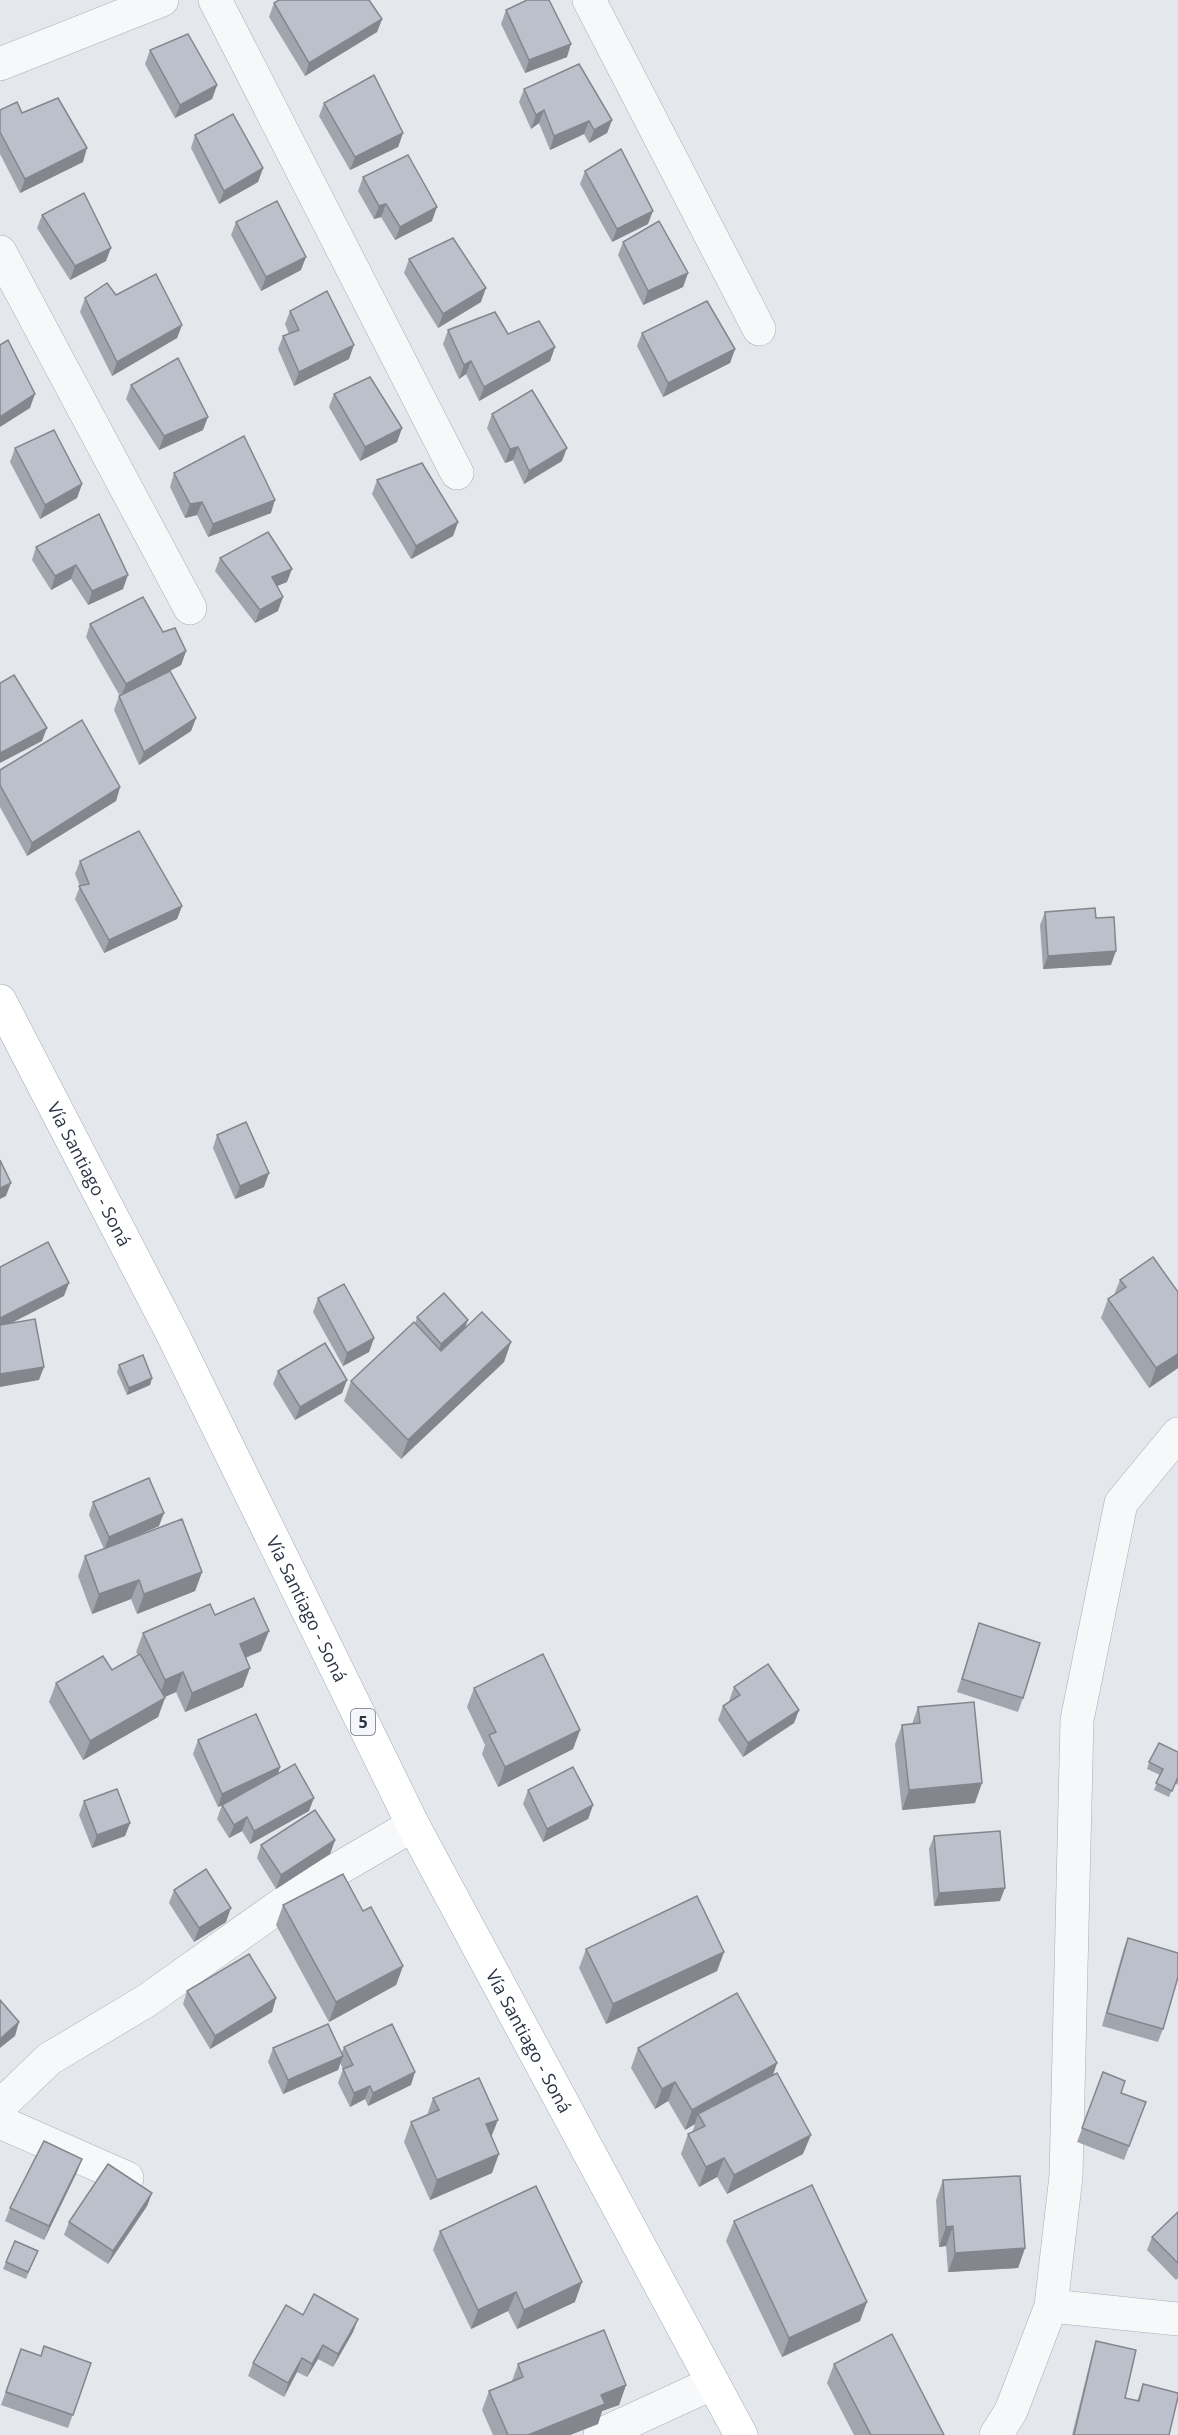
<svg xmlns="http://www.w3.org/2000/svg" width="1178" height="2435" font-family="'Open Sans',sans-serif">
  <rect width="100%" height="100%" fill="#e4e7ec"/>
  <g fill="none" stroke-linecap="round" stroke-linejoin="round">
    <defs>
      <g id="minor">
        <polyline points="215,0 457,473"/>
        <polyline points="589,0 759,329"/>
        <polyline points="0,64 162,0"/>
        <polyline points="0,252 190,608"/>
        <polyline points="0,2106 49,2059 146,2001 302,1890 413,1825"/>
        <polyline points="0,2122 127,2178"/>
        <polyline points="1051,2306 1178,2319"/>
        <polyline points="600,2435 713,2383"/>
        <polyline points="996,2435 1011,2411 1051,2306 1066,2176 1077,1720 1121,1503 1178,1434"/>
      </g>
      <g id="major">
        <path id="s1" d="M0,1001L172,1333L413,1825L741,2435"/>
      </g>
    </defs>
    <use href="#minor" stroke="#a9aeb7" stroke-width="34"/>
    <use href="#major" stroke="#a3abb8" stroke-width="34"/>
    <use href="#minor" stroke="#f7f8fa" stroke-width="33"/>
    <use href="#major" stroke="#fff" stroke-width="33"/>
  </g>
  <g fill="#a1a5ae">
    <polygon points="274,3 382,19 377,32 305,76 269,17"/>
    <polygon points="506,10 567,57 525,73 501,24"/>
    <polygon points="150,50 217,85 212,99 175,118 145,64"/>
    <polygon points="524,89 612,120 607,133 589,143 584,134 550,150 539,123 531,129 519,102"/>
    <polygon points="324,103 403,133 398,147 350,170 319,116"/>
    <polygon points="0,110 22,113 83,162 20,193 0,154"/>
    <polygon points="195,135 263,168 258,182 219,204 191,148"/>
    <polygon points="585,171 648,224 612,242 580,184"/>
    <polygon points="363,177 432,221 395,240 381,217 374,219 358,191"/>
    <polygon points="42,215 106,261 70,280 37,228"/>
    <polygon points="236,222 301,270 261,291 231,235"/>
    <polygon points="623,242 688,273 683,287 643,305 618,255"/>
    <polygon points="409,259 481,302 438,328 404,273"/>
    <polygon points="116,295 182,325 177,338 112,376 80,312 85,298"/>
    <polygon points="290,311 349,359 294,386 278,349 283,336 289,334 285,324"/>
    <polygon points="448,330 508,334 555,347 550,361 479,401 466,374 459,379 443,344"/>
    <polygon points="642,333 735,349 730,363 663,397 637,346"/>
    <polygon points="131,385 203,430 159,450 126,399"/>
    <polygon points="334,394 402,428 397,442 360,461 329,407"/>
    <polygon points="492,414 562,461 524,484 513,460 505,463 487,428"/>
    <polygon points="15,448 82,484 77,498 40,519 10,462"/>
    <polygon points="174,473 271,513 208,537 197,515 185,518 170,487"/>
    <polygon points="377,480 458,522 453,536 411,559 372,494"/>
    <polygon points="36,547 123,589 88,605 71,579 51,590 32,560"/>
    <polygon points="220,558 287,582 277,586 278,611 255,623 215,571"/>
    <polygon points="90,624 163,632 186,651 181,665 164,674 196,718 191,731 139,765 114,710 119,696 120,696 86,637"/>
    <polygon points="0,770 120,787 116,801 27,856 0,807"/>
    <polygon points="80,861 182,906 177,919 104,953 75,899 80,886 75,874"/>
    <polygon points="1045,912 1111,965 1043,969 1040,925"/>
    <polygon points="217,1135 264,1187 235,1199 213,1148"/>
    <polygon points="1153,1257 1178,1368 1149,1388 1101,1318 1108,1299 1114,1295 1120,1280"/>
    <polygon points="318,1298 374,1338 369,1352 343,1366 313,1312"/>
    <polygon points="417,1317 468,1320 465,1328 511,1342 504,1362 401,1459 344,1401 351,1381 415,1324"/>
    <polygon points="119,1365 152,1378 150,1385 127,1395 117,1372"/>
    <polygon points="278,1371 347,1380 342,1393 295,1420 273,1384"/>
    <polygon points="93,1502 159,1526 130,1539 202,1572 195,1591 137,1614 131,1599 92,1614 78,1576 85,1556 104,1549 89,1515"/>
    <polygon points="215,1615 261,1651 246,1658 243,1687 185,1712 176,1692 165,1697 158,1717 83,1760 49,1702 56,1683 112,1670 138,1655 136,1652 143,1633"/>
    <polygon points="979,1623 1023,1698 1018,1712 957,1692"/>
    <polygon points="734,1687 799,1710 794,1723 743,1757 718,1720 723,1706 730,1702 729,1701"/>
    <polygon points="474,1688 580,1730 573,1749 498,1787 482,1754 485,1745 467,1707"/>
    <polygon points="918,1707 975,1803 902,1810 895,1744 902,1725 912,1724"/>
    <polygon points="198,1740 280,1767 278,1774 309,1811 250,1844 242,1831 229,1838 217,1819 222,1805 227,1803 218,1807 193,1754"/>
    <polygon points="1178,1752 1178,1785 1175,1783 1169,1797 1154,1790 1160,1775 1147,1769 1149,1762"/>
    <polygon points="528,1790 593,1805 588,1819 543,1842 523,1804"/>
    <polygon points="84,1801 130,1823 125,1836 92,1848 79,1815"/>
    <polygon points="934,1836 1000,1901 934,1906 929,1849"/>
    <polygon points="335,1840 330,1854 276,1889 257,1858 261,1845"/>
    <polygon points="174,1890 226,1922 194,1942 169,1903"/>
    <polygon points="283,1905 363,1911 403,1966 396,1985 329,2022 276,1925"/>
    <polygon points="1128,1938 1163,2029 1158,2042 1102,2026 1123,1951"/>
    <polygon points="586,1949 724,1952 717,1971 606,2024 579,1968"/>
    <polygon points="187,1991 276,1998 272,2012 210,2049 183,2004"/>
    <polygon points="344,2047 411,2085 368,2106 365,2099 350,2107 338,2083 343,2069 340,2063 338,2070 283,2094 268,2062 273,2048 341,2054"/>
    <polygon points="638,2048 777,2063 773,2075 803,2154 727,2194 717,2177 699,2187 681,2154 688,2134 692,2133 695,2124 685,2130 668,2101 655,2109 631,2068"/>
    <polygon points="1103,2072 1121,2093 1146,2102 1124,2160 1077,2142"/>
    <polygon points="433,2098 492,2136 492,2173 430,2200 404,2142 411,2122 427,2115"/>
    <polygon points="82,2159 77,2172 44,2240 5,2221 10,2208"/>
    <polygon points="943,2180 1025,2248 1018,2268 948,2272 946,2246 939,2247 936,2200"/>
    <polygon points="152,2193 147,2206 108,2264 64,2235 69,2222"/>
    <polygon points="1178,2212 1178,2278 1176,2280 1147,2250 1152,2237"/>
    <polygon points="734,2221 860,2321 782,2357 726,2241"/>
    <polygon points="440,2231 575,2302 517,2329 508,2311 471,2329 433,2250"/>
    <polygon points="38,2251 26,2279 3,2269 6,2262"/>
    <polygon points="303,2315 358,2319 353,2332 333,2367 318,2359 307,2377 297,2372 284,2397 248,2376 253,2363"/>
    <polygon points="1096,2341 1125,2398 1137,2401 1143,2384 1169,2435 1072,2435 1092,2354"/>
    <polygon points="21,2349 40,2356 91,2363 68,2428 1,2405"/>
    <polygon points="518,2364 626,2385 619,2405 602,2411 598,2424 570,2435 493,2435 482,2410 489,2391 512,2381"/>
    <polygon points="834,2364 944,2435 854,2435 827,2383"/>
  </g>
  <g fill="#83868d">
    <polygon points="382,19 377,32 305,76 309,63"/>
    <polygon points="571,44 567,57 525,73 529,60"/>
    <polygon points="217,85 212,99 175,118 180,105"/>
    <polygon points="544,110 539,123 531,129 536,115"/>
    <polygon points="612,120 607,133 589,143 594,130"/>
    <polygon points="589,121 584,134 550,150 554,136"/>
    <polygon points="403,133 398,147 350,170 355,157"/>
    <polygon points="87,148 83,162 20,193 25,179"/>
    <polygon points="263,168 258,182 219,204 224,191"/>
    <polygon points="386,204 381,217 374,219 379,206"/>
    <polygon points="437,207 432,221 395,240 400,227"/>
    <polygon points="653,211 648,224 612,242 617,229"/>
    <polygon points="111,248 106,261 70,280 75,266"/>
    <polygon points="306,257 301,270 261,291 266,277"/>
    <polygon points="688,273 683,287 643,305 648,291"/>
    <polygon points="486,288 481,302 438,328 443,314"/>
    <polygon points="182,325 177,338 112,376 117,362"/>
    <polygon points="354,345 349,359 294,386 299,372"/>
    <polygon points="555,347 550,361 479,401 484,387"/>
    <polygon points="735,349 730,363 663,397 668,383"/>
    <polygon points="471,361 466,374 459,379 464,365"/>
    <polygon points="35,394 30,408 0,427 0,417"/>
    <polygon points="208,417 203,430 159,450 164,436"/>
    <polygon points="402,428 397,442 360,461 365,447"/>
    <polygon points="518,447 513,460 505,463 510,449"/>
    <polygon points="567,448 562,461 524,484 529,471"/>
    <polygon points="82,484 77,498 40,519 45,505"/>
    <polygon points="275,500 271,513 208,537 213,524"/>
    <polygon points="202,502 197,515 185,518 190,504"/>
    <polygon points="458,522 453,536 411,559 416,546"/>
    <polygon points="76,565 71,579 51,590 55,576"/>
    <polygon points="292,569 287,582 267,590 272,577"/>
    <polygon points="128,575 123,589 88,605 92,591"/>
    <polygon points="283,597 278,611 255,623 260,610"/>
    <polygon points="186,651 181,665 121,697 126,684"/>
    <polygon points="196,718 191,731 139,765 144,752"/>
    <polygon points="47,728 42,741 0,763 0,753"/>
    <polygon points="120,787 116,801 27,856 32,843"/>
    <polygon points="182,906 177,919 104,953 109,940"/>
    <polygon points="1116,951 1111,965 1043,969 1048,956"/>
    <polygon points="269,1173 264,1187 235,1199 240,1186"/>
    <polygon points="11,1183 6,1196 0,1199 0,1188"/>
    <polygon points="69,1283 64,1296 0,1329 0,1318"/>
    <polygon points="468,1320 463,1333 436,1357 441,1344"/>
    <polygon points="374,1338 369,1352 343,1366 347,1353"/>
    <polygon points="511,1342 504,1362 401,1459 408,1440"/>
    <polygon points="1178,1354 1178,1368 1149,1388 1156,1368"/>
    <polygon points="44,1367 39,1380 0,1387 0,1374"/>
    <polygon points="152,1378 150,1385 127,1395 129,1388"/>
    <polygon points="347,1380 342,1393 295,1420 300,1407"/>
    <polygon points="164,1513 159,1526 104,1550 109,1537"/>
    <polygon points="202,1572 195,1591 137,1614 144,1594"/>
    <polygon points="139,1580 131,1599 92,1614 99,1594"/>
    <polygon points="269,1631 261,1651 232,1663 240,1644"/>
    <polygon points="250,1668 243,1687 185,1712 192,1693"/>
    <polygon points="183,1672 176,1692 158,1700 165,1680"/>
    <polygon points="165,1698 158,1717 83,1760 90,1741"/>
    <polygon points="799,1710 794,1723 743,1757 748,1743"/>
    <polygon points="580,1730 573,1749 498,1787 505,1767"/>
    <polygon points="280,1767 275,1781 218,1807 222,1794"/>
    <polygon points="982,1783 975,1803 902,1810 909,1790"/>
    <polygon points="314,1798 309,1811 250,1844 254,1831"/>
    <polygon points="593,1805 588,1819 543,1842 547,1829"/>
    <polygon points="247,1817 242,1831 229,1838 234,1825"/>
    <polygon points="130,1823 125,1836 92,1848 97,1835"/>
    <polygon points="335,1840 330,1854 276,1889 281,1875"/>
    <polygon points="1005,1888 1000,1901 934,1906 939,1893"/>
    <polygon points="231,1908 226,1922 194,1942 199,1928"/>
    <polygon points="724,1952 717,1971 606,2024 613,2004"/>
    <polygon points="403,1966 396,1985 329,2022 336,2002"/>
    <polygon points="276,1998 272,2012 210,2049 215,2036"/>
    <polygon points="19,2022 15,2036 0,2048 0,2039"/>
    <polygon points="343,2056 338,2070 283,2094 288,2080"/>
    <polygon points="777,2063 770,2083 698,2114 695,2124 685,2130 692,2110"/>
    <polygon points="415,2072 411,2085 368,2106 373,2093"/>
    <polygon points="675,2082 668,2101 655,2109 662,2089"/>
    <polygon points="370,2086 365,2099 350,2107 354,2093"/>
    <polygon points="498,2120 490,2140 486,2124"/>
    <polygon points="811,2135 803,2154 727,2194 734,2175"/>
    <polygon points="499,2154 492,2173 430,2200 437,2180"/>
    <polygon points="724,2158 717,2177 699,2187 706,2167"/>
    <polygon points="82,2159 77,2172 44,2240 49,2226"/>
    <polygon points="152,2193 147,2206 108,2264 113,2251"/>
    <polygon points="953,2226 946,2246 939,2247 946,2227"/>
    <polygon points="1025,2248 1018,2268 948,2272 955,2253"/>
    <polygon points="582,2282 575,2302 517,2329 524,2310"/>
    <polygon points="516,2292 508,2311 471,2329 478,2310"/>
    <polygon points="867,2302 860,2321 782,2357 789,2338"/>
    <polygon points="358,2319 353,2332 333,2367 338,2354"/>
    <polygon points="323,2345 318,2359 307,2377 312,2364"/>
    <polygon points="302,2358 297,2372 284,2397 288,2383"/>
    <polygon points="626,2385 619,2405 602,2411 598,2424 570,2435 528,2435 601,2395"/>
  </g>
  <g fill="#bbc0ca" stroke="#83868d" stroke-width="1.5">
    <polygon points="279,0 369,0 382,19 309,63 274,3"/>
    <polygon points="527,0 549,0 571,44 529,60 506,10"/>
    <polygon points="188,34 217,85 180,105 150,50"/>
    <polygon points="579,64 612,120 594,130 589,121 554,136 544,110 536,115 524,89"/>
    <polygon points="374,75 403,133 355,157 324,103"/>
    <polygon points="58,98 87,148 25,179 0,132 0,110 17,102 22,113"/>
    <polygon points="233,114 263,168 224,191 195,135"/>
    <polygon points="621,149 653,211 617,229 585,171"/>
    <polygon points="408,155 437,207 400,227 386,204 379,206 363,177"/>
    <polygon points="84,193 111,248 75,266 42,215"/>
    <polygon points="277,201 306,257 266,277 236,222"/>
    <polygon points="659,221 688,273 648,291 623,242"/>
    <polygon points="453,238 486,288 443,314 409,259"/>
    <polygon points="156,274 182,325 117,362 85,298 107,283 116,295"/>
    <polygon points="327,291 354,345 299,372 283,336 299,330 290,311"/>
    <polygon points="707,301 735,349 668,383 642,333"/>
    <polygon points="495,312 508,334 539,321 555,347 484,387 471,361 464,365 448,330"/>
    <polygon points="8,340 35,394 0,417 0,345"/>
    <polygon points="178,358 208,417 164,436 131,385"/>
    <polygon points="370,377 402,428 365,447 334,394"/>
    <polygon points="532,390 567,448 529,471 518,447 510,449 492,414"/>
    <polygon points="54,430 82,484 45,505 15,448"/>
    <polygon points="244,436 275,500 213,524 202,502 190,504 174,473"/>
    <polygon points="422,463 458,522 416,546 377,480"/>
    <polygon points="99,514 128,575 92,591 76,565 55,576 36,547"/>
    <polygon points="268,532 292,569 272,577 283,597 260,610 220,558"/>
    <polygon points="143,597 163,632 175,628 186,651 126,684 90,624"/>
    <polygon points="170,671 196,718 144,752 119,696"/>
    <polygon points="14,675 47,728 0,753 0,683"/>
    <polygon points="82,720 120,787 32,843 0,785 0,770"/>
    <polygon points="139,831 182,906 109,940 79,886 89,884 80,861"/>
    <polygon points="1095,908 1096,918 1114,917 1116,951 1048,956 1045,912"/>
    <polygon points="246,1122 269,1173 240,1186 217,1135"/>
    <polygon points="0,1160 11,1183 0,1188"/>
    <polygon points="48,1242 69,1283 0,1318 0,1267"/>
    <polygon points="1153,1257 1178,1292 1178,1354 1156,1368 1108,1299 1126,1287 1120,1280"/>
    <polygon points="344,1284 374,1338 347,1353 318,1298"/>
    <polygon points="444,1293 468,1320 441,1344 417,1317"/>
    <polygon points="482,1312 511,1342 408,1440 351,1381 414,1322 441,1351"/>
    <polygon points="35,1319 44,1367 0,1374 0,1325"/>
    <polygon points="325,1343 347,1380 300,1407 278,1371"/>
    <polygon points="143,1355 152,1378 129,1388 119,1365"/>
    <polygon points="149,1478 164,1513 109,1537 93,1502"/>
    <polygon points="182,1519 202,1572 144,1594 139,1580 99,1594 85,1556"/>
    <polygon points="254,1598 269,1631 240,1644 250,1668 192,1693 183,1672 165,1680 143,1633 210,1604 215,1615"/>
    <polygon points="979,1623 1040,1643 1023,1698 962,1679"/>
    <polygon points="140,1654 165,1698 90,1741 56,1683 103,1656 112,1670"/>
    <polygon points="543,1654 580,1730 505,1767 489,1735 496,1732 474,1688"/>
    <polygon points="768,1664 799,1710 748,1743 723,1706 740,1695 734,1687"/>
    <polygon points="974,1702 982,1783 909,1790 902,1725 920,1723 918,1707"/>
    <polygon points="256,1714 280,1767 222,1794 198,1740"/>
    <polygon points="1159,1743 1178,1752 1178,1777 1172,1791 1156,1783 1163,1769 1149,1762"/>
    <polygon points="295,1764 314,1798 254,1831 247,1817 234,1825 222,1805"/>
    <polygon points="573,1767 593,1805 547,1829 528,1790"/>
    <polygon points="117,1789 130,1823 97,1835 84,1801"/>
    <polygon points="315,1810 335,1840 281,1875 261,1845"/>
    <polygon points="1000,1831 1005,1888 939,1893 934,1836"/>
    <polygon points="206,1869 231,1908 199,1928 174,1890"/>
    <polygon points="343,1874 363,1911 371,1907 403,1966 336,2002 283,1905"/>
    <polygon points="697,1896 724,1952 613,2004 586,1949"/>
    <polygon points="1128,1938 1178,1953 1178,1977 1163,2029 1107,2013"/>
    <polygon points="249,1954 276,1998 215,2036 187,1991"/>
    <polygon points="737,1993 777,2063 692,2110 675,2082 662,2089 638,2048"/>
    <polygon points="0,2000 19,2022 0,2039"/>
    <polygon points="328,2024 343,2056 288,2080 273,2048"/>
    <polygon points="392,2024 415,2072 373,2093 370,2086 354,2093 343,2069 353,2065 344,2047"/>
    <polygon points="1103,2072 1125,2081 1121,2093 1146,2102 1129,2146 1082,2128"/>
    <polygon points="777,2073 811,2135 734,2175 724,2158 706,2167 688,2134 705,2126 698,2114"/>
    <polygon points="479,2078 498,2120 486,2124 499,2154 437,2180 411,2122 439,2110 433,2098"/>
    <polygon points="44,2141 82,2159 49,2226 10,2208"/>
    <polygon points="108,2164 152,2193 113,2251 69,2222"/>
    <polygon points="1020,2176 1025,2248 955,2253 953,2226 946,2227 943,2180"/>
    <polygon points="812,2185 867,2302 789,2338 734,2221"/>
    <polygon points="536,2186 582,2282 524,2310 516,2292 478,2310 440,2231"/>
    <polygon points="1178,2212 1178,2263 1152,2237"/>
    <polygon points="15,2241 38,2251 28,2272 6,2262"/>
    <polygon points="314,2294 358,2319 338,2354 323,2345 312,2364 302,2358 288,2383 253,2363 286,2305 303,2315"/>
    <polygon points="604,2330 626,2385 601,2395 605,2404 528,2435 508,2435 489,2391 523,2377 518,2364"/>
    <polygon points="892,2334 944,2435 871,2435 834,2364"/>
    <polygon points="1096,2341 1136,2350 1125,2398 1139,2401 1143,2384 1178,2393 1178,2397 1169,2435 1074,2435"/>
    <polygon points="44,2346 91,2363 73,2415 6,2392 21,2349 41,2356"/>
  </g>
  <g text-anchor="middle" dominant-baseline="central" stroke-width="6" stroke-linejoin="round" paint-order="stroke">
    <rect fill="#f4f6f9" stroke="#676e7b" stroke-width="1.5" x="351" y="1709" width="24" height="26" rx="4.5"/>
    <g font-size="16" font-weight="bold" fill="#2b3445">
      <text x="363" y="1722">5</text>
    </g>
    <g font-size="18" fill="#2b3445" stroke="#f4f6f9">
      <text stroke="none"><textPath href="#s1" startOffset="195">Vía Santiago - Soná</textPath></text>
      <text stroke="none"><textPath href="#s1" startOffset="681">Vía Santiago - Soná</textPath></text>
      <text stroke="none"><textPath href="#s1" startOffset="1167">Vía Santiago - Soná</textPath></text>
    </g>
  </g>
</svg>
